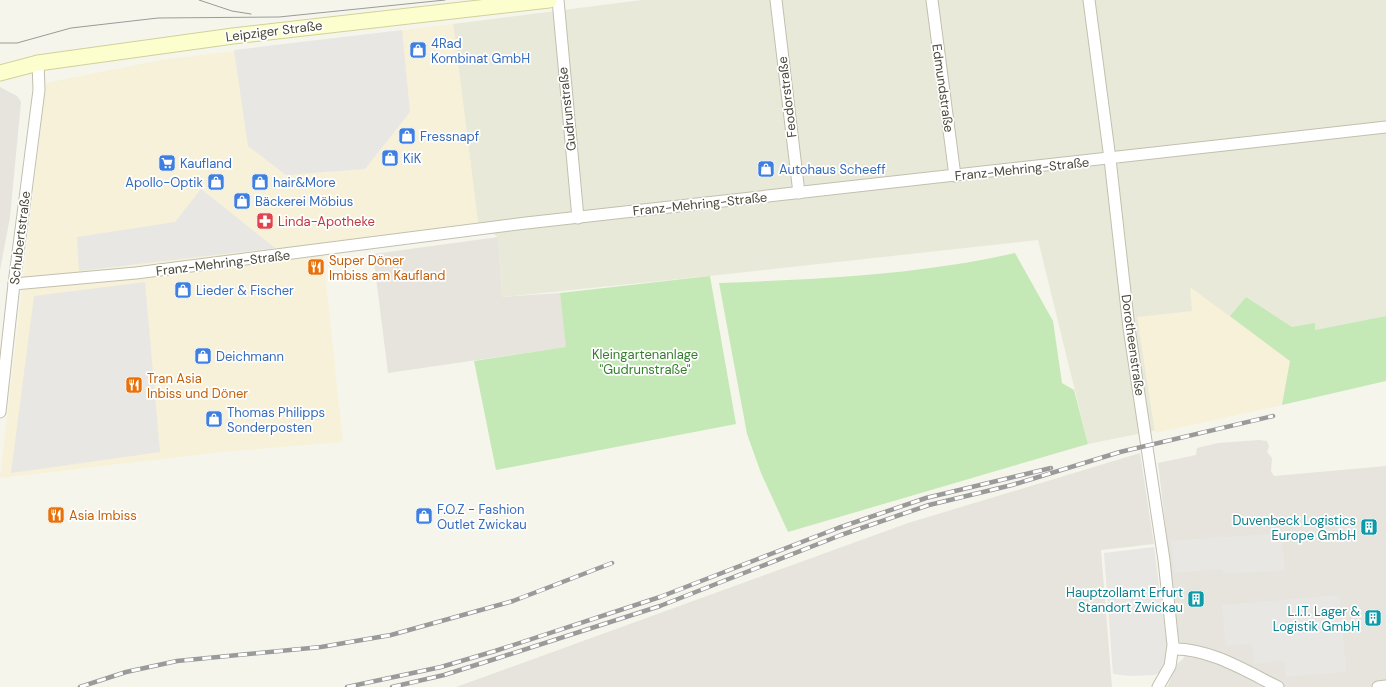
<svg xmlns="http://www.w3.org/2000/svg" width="1386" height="687" font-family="'DM Sans',sans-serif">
  <rect width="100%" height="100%" fill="#f6f5ec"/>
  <polygon fill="#e9e9da" points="642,0 1386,0 1386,316 1296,334 1282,405 1088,444 1038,240 710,276 502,297 498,237 478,223 453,24"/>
  <g fill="#f6f1d8">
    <polygon points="453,24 478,223 322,244 343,442 221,452 0,478 46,83 161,60"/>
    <polygon points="1190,287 1290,361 1282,405 1155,433 1137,317 1192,311"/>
  </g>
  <g fill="#e6e4dd">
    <polygon points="0,87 17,96 21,102 10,217 0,270"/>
    <polygon points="498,237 502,297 560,293 567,347 388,373 373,254"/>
    <polygon points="1259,440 1267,441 1269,446 1267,452 1272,458 1271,471 1274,476 1386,466 1386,687 1167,687 1178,663 1184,658 1179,640 1158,463 1196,455 1197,448 1218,443"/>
    <polygon points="1140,453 1154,544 1101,550 1112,687 456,687 908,523"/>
  </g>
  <g fill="#c4e9b6">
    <path d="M1015,253L1053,321L1062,383L1074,390L1088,444L788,532L761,473L747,434L719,283C819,279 918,275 1015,253Z"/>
    <polygon points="710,276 736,424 496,470 474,361 566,347 560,293"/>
    <polygon points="1246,297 1292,327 1315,323 1315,330 1386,316 1386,381 1282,405 1290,361 1230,316"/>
  </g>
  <g fill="#e8e7e3">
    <polygon points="402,30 410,112 365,169 286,175 248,146 234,50"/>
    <polygon points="201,189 275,248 79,271 77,237 175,222"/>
    <polygon points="145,282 160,452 11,473 34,296"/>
    <polygon points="1281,533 1285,570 1226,574 1221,569 1174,573 1171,541"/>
    <polygon points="1154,547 1167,646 1164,664 1160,672 1155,675 1129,676 1113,674 1104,553"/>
    <polygon points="1340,595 1346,672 1286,677 1284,661 1254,663 1252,644 1226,646 1222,605"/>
  </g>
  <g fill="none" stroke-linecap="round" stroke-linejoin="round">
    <defs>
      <g id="street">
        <polyline points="558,0 578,218"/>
        <polyline points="776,0 799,193"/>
        <polyline points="932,0 955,176"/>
        <polyline points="1089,0 1110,159 1129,328 1164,560 1173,645 1170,666 1158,687"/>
        <polyline points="14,284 136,273 526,223 1386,127"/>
        <polyline points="0,412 14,284 39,90 38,63"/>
        <path d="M1173,649C1209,648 1246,671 1278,687"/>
        <polyline points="1378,687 1386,686"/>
      </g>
      <polyline id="secondary" points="0,73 38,63 233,36 549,0"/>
    </defs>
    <use href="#street" stroke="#c1c0ae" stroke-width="13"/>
    <use href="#secondary" stroke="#d1d19a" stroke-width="17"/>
    <use href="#street" stroke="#fff" stroke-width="11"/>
    <use href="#secondary" stroke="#fdfecd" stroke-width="15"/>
    <g stroke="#9a9a9a" stroke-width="1">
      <polyline points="199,0 232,11 251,14"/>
      <polyline points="0,43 17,43 71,28 158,18 279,17 445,0"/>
    </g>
    <defs>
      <g id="rail">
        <polyline points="80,687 126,672 177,661 321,647 391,635 513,601 612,563"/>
        <polyline points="347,687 441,667 495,651 660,597 838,528 926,498 1051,468"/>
        <polyline points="392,687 444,675 498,658 660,606 841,535 929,505 1012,485 1120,452 1273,416"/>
      </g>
    </defs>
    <use href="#rail" stroke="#9a9a9a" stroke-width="4.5"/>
    <use href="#rail" stroke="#fff" stroke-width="3" stroke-dasharray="9" stroke-linecap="butt"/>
  </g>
  <defs>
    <symbol id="shop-square" viewBox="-11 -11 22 22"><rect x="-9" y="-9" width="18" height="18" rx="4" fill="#3f7fe0" stroke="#fff"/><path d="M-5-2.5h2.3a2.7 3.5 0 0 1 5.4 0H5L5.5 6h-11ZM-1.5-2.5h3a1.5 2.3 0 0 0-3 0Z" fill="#fff"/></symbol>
    <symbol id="supermarket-square" viewBox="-11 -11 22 22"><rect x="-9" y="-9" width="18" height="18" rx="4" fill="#3f7fe0" stroke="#fff"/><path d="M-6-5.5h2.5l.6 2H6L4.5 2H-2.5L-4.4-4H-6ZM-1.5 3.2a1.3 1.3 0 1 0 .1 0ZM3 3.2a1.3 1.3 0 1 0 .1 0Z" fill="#fff"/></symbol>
    <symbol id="pharmacy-square" viewBox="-11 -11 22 22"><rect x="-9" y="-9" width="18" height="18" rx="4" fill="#e0444e" stroke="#fff"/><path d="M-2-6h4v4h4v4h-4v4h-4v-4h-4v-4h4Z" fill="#fff"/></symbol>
    <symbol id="restaurant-square" viewBox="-11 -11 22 22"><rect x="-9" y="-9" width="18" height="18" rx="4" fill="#e8710a" stroke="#fff"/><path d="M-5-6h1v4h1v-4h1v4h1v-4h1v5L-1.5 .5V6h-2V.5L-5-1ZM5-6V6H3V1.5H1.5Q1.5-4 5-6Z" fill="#fff"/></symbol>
    <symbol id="building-square" viewBox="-11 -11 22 22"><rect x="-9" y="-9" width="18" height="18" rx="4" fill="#0f9aa8" stroke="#fff"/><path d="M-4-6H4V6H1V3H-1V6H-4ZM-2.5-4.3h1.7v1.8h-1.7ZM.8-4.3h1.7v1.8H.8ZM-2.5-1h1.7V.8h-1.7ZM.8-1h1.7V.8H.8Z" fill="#fff"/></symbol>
  </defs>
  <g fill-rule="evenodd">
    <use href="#shop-square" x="408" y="40" width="20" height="20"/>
    <use href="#shop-square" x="397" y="126" width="20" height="20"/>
    <use href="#shop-square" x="380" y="148" width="20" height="20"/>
    <use href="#supermarket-square" x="157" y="153" width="20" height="20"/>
    <use href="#shop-square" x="756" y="159" width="20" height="20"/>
    <use href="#shop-square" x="206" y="172" width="20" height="20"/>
    <use href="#shop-square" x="250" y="172" width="20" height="20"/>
    <use href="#shop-square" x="232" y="191" width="20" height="20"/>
    <use href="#pharmacy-square" x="255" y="211" width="20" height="20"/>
    <use href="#restaurant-square" x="306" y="257" width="20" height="20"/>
    <use href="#shop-square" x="173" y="280" width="20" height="20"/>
    <use href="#shop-square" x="193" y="346" width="20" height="20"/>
    <use href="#restaurant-square" x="124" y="375" width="20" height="20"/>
    <use href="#shop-square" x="204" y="409" width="20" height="20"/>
    <use href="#restaurant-square" x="46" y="505" width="20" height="20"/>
    <use href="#shop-square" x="414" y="506" width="20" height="20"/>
    <use href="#building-square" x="1359" y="517" width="20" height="20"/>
    <use href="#building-square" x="1186" y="589" width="20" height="20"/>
    <use href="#building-square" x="1363" y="608" width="20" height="20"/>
  </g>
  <g text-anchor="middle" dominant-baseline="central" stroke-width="3.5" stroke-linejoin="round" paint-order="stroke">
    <g font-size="13" fill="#4a4839" stroke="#fff">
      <text transform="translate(274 31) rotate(-7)">Leipziger Straße</text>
      <text transform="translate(943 88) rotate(82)">Edmundstraße</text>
      <text transform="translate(787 97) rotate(-97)">Feodorstraße</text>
      <text transform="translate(567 109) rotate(-96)">Gudrunstraße</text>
      <text transform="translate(1022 169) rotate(-6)">Franz-Mehring-Straße</text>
      <text transform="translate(700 204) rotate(-6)">Franz-Mehring-Straße</text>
      <text transform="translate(20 238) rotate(-83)">Schubertstraße</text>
      <text transform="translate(223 263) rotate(-7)">Franz-Mehring-Straße</text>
      <text transform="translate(1133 345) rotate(82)">Dorotheenstraße</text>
    </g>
    <g font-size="13" fill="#366cbe" stroke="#fff" text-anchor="start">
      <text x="431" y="43">4Rad<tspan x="431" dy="15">Kombinat GmbH</tspan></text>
      <text x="420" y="136">Fressnapf</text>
      <text x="403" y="158">KiK</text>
      <text x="180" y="163">Kaufland</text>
      <text x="779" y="169">Autohaus Scheeff</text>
      <text x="203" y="182" text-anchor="end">Apollo-Optik</text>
      <text x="273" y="182">hair&amp;More</text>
      <text x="255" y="201">Bäckerei Möbius</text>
      <text x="196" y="290">Lieder &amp; Fischer</text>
      <text x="216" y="356">Deichmann</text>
      <text x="227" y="412">Thomas Philipps<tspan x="227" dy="15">Sonderposten</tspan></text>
      <text x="437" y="509">F.O.Z - Fashion<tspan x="437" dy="15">Outlet Zwickau</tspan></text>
    </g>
    <g font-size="13" fill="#be3a42" stroke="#fff" text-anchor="start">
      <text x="278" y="221">Linda-Apotheke</text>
    </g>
    <g font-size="13" fill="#c56008" stroke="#fff" text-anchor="start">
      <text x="329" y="260">Super Döner<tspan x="329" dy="15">Imbiss am Kaufland</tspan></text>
      <text x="147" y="378">Tran Asia<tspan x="147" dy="15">Inbiss und Döner</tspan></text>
      <text x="69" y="515">Asia Imbiss</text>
    </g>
    <g font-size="13" fill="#357d2c" stroke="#fff">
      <text x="645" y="354">Kleingartenanlage<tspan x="645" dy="15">"Gudrunstraße"</tspan></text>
    </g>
    <g font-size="13" fill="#0d838f" stroke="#fff" text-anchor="end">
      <text x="1356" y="520">Duvenbeck Logistics<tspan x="1356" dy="15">Europe GmbH</tspan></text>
      <text x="1183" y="592">Hauptzollamt Erfurt<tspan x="1183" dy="15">Standort Zwickau</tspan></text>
      <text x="1360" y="611">L.I.T. Lager &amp;<tspan x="1360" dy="15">Logistik GmbH</tspan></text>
    </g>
  </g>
</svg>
